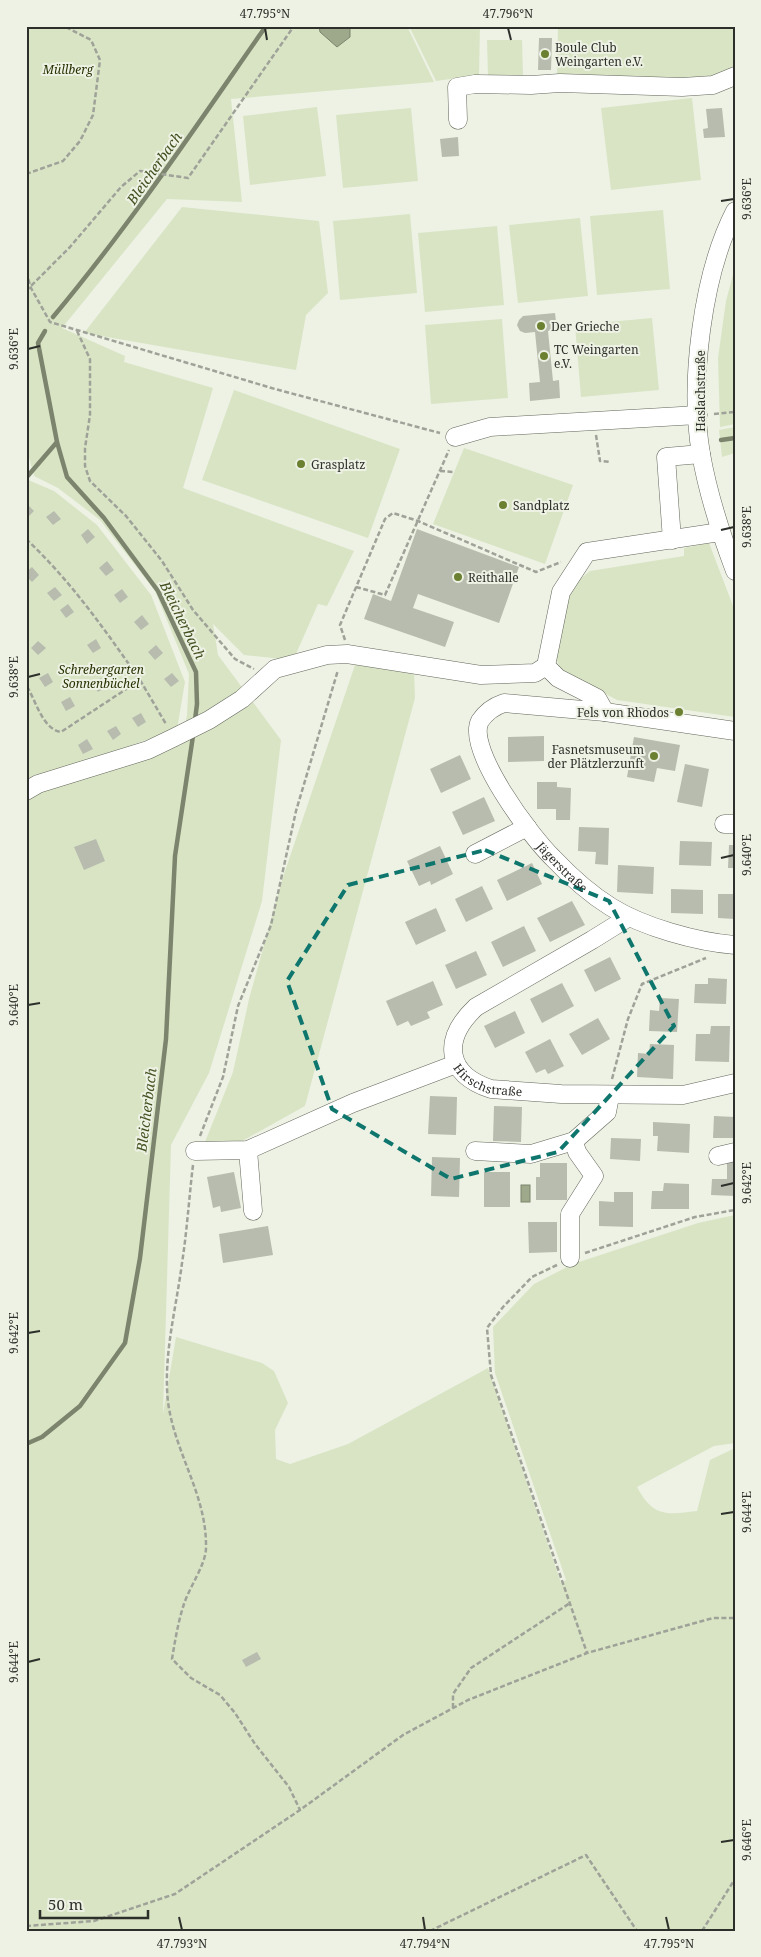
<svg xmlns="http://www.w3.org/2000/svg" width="761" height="1957" font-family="'Noto Serif',serif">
  <rect width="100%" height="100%" fill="#edf2e4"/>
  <g fill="#d9e4c5">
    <path d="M26,26H407L434,82L231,99L242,202L167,199L62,328L125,356L124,362L213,388L183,488L354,551L327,606L318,604L296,654L282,659L244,655L213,624L218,655L281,740L262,901L209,1073L171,1145L163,1414L176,1337L262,1363L274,1371L288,1403L275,1430L276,1459L290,1464L348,1444L488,1368L561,1583L566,1580L495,1373L493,1327L534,1284L573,1264L698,1223L735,1215V1443L714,1446L637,1487C653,1517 666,1515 697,1511L710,1460L735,1448V1931H26V796L54,785L82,780L181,745L187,715L189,674L155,591L100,520L58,488L34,476L26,446Z"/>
    <polygon points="409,26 480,26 479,75 436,81"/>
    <polygon points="558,26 735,26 735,68 713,79 557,75"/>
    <polygon points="487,40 522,40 523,75 488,76"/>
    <polygon points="692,98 701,180 611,190 601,108"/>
    <polygon points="317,107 326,176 250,185 243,116"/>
    <polygon points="411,108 418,181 343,188 336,115"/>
    <polygon points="182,207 319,221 328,293 306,315 296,370 84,333"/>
    <polygon points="663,210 670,289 597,295 590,216"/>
    <polygon points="410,214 417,293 340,300 333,221"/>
    <polygon points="580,218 588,296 518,303 509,225"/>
    <polygon points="497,226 504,305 425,312 418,233"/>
    <polygon points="735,267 735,424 720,427 718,358 726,301"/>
    <polygon points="652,318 659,390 581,397 575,325"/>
    <polygon points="502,319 508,398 431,404 425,325"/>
    <polygon points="234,390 400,449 368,538 202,480"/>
    <polygon points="735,427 735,453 722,457 719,430"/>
    <polygon points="464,448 573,485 545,564 433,524"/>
    <polygon points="26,479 54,491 97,525 151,595 185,682 177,729 26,783"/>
    <polygon points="709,543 735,611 735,717 617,700 561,670 552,648 568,589 590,571 684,556 684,548"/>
    <polygon points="355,665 414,672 415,698 305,1106 235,1145 205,1142 233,1072 249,999 282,880"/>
  </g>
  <g fill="#9ea88a" stroke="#7c846d">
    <polygon points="319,26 350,26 350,37 337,47 320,32"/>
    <rect x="521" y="1185" width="9" height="17"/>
  </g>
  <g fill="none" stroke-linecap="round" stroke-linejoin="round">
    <g stroke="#7c846d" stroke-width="4.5">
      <path d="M53,317C130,225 197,125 266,26"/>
      <polyline points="721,440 735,438"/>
      <polyline points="57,442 67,477 104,518 158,591 196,672 197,704 195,720"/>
      <polyline points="26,478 57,442 38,343 45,331"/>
      <polyline points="26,1444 42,1437 80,1406 125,1343 140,1258 166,1039 175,856 193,736"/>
    </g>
  </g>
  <g fill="#b7bcaf">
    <polygon points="539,38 552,38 551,70 538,70"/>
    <polygon points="722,108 725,137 704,138 703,129 708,128 706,109"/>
    <polygon points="458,137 459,156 442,157 440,139"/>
    <polygon points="555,313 557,330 548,331 553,381 559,380 560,398 530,401 529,383 540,382 535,332 525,333 520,331 517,325 519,320 523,316"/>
    <polygon points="26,503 34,511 26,519"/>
    <polygon points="54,511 61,519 53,525 46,517"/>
    <polygon points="88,529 95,537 87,544 81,535"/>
    <polygon points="417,529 519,567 499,623 418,594 413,608 454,622 445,647 364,619 373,594 391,601"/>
    <polygon points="107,561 114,570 106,576 99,568"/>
    <polygon points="32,567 39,575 32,582 26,576 26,572"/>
    <polygon points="55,587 62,595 54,601 47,593"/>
    <polygon points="122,589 128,597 120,603 114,595"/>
    <polygon points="68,604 74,612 66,618 60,610"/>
    <polygon points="142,615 149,624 141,630 134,622"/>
    <polygon points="96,639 101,648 93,653 87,645"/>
    <polygon points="38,641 46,648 38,655 31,648"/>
    <polygon points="156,645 163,653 155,660 148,652"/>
    <polygon points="48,673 53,682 45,687 39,678"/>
    <polygon points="172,673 179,681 171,687 164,679"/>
    <polygon points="101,678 106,687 98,692 92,684"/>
    <polygon points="70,697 75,706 66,711 61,702"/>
    <polygon points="141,713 146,722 138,727 132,718"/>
    <polygon points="116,726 121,734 113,740 107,731"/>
    <polygon points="544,736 544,761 508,762 508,737"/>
    <polygon points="634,737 680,745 675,771 657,768 654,782 627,777"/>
    <polygon points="87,739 93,749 83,754 78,745"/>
    <polygon points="460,755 471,779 441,793 430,769"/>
    <polygon points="685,764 709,769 702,807 677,802"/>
    <polygon points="537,782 557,782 557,787 571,788 570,820 556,820 556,809 537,809"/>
    <polygon points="484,797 495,821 463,835 452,812"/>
    <polygon points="579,827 609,828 608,865 595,864 596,852 578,851"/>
    <polygon points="96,839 105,861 84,870 74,847"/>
    <polygon points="680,841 712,842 711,866 679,865"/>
    <polygon points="729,845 735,845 735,868 728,868"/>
    <polygon points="440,846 453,874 431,885 430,881 419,886 407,861"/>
    <polygon points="532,863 542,884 507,901 497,880"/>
    <polygon points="618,865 654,867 653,894 617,892"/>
    <polygon points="482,886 493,909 466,922 455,899"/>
    <polygon points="671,889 703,890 703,914 671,913"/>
    <polygon points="718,894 735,894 735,919 718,918"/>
    <polygon points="572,901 585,925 550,942 537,918"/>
    <polygon points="436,908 446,931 416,945 405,922"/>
    <polygon points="524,926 536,951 503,967 491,942"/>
    <polygon points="476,951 487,975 456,989 445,965"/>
    <polygon points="610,957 621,979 595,992 584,970"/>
    <polygon points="708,978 727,979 726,1004 694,1003 695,984 708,984"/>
    <polygon points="433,981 443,1005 427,1012 430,1018 411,1026 408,1021 397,1026 386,1001"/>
    <polygon points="562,983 574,1006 542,1023 530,999"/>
    <polygon points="660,998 679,999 677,1032 649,1031 650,1010 659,1011"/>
    <polygon points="515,1011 525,1033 495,1048 484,1026"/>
    <polygon points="598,1018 610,1039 582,1055 569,1034"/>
    <polygon points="711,1026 730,1026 729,1062 695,1061 696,1034 710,1034"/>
    <polygon points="550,1039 564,1066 548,1074 545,1069 536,1073 525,1052"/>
    <polygon points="650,1044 674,1045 673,1079 637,1077 638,1053 649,1054"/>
    <polygon points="430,1096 457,1097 456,1135 428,1134"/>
    <polygon points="494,1106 522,1107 521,1142 493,1141"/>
    <polygon points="714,1116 735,1117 735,1138 713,1138"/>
    <polygon points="653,1122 690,1124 689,1153 657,1151 658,1136 653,1136"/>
    <polygon points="611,1138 641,1139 640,1161 610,1159"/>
    <polygon points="432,1157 460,1158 459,1197 431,1196"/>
    <polygon points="727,1162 735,1162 735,1196 711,1195 712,1179 727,1179"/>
    <polygon points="540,1163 567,1163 567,1200 536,1200 536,1177 540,1177"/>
    <polygon points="234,1172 241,1208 221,1212 220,1206 213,1208 207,1177"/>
    <rect x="484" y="1172" width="26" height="35"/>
    <polygon points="664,1183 689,1184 689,1209 651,1209 652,1191 663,1191"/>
    <polygon points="614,1192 633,1192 633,1227 599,1226 599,1201 614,1202"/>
    <polygon points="528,1222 557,1222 557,1252 529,1253"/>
    <polygon points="268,1226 273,1255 223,1263 219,1234"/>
    <polygon points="257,1652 261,1659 246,1667 242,1660"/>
  </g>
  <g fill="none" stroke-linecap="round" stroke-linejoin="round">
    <defs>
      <g id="minor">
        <polyline points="458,120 457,87 475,84 531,85 560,83 682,87 713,85 735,76"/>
        <path d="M735,211C702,275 689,383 701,454C708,494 721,534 735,571"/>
        <polyline points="455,437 490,427 698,415"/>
        <polyline points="672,540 666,457 701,454"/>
        <polyline points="605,712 597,698 558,678 546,666 561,592 587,552 720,532"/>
        <path id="s1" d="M735,731L605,712L504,703C495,706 486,712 480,721C465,749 532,838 553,858C570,876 590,894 611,907C643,927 697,942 735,945"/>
        <polyline points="26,791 38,784 148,750 173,738 209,720 242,699 275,669 327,655 347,654 481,675 535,673 546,666"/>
        <polyline points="724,824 735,824"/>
        <polyline points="475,854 527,827"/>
        <path id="s2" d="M629,917L592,940L476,1007C442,1039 445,1074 491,1089L561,1094L683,1095L735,1083"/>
        <polyline points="248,1150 253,1211"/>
        <polyline points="195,1151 248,1150 353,1103 456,1064"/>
        <polyline points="475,1151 531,1154 574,1141 607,1112 610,1096"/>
        <polyline points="718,1156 735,1152"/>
        <polyline points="570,1258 570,1214 594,1176 577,1152 574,1141"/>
      </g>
    </defs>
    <use href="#minor" stroke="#62665b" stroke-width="19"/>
    <g stroke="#9fa298" stroke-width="2.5" stroke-dasharray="5 2.5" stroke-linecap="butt">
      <polyline points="26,174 63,161 80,141 93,115 100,60 91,40 64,26"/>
      <polyline points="26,272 31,288 50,322 275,389 440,433"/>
      <polyline points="26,291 70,247 121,187 140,171 188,178 294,26"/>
      <polyline points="77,331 90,359 90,415 85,448 85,466 90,481 126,516 162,561 193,610 235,659 254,669"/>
      <polyline points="714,414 735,412"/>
      <polyline points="596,435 600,461 610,462"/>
      <polyline points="440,471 454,472"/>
      <path d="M26,539C71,581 105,630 140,680L61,732C42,729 36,700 26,685"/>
      <polyline points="356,587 385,595 449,450"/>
      <polyline points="345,640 340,625 385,519 393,513 418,521 536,572 561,562"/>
      <polyline points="140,680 166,724"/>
      <polyline points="612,1079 628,1019 642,984 706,958"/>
      <polyline points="200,1136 223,1077 238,1006 271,925 296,811 338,670"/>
      <path d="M193,1165C189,1198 187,1231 182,1263C176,1310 163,1355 168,1402C175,1454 207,1495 206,1548C206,1564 189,1588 184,1604C178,1622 175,1641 172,1659L191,1678L220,1695L235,1713L255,1744L289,1787L300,1810"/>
      <polyline points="585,1253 695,1217 735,1210"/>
      <polyline points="557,1265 532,1277 503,1307 487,1328 491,1375 587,1653"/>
      <polyline points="453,1708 453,1694 471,1668 570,1603"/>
      <polyline points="26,1926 94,1921 175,1894 300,1810 403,1735 468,1700 587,1653 713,1618 735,1618"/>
      <polyline points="430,1931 586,1855 637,1931"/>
      <polyline points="702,1931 735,1879"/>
    </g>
    <use href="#minor" stroke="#fff" stroke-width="18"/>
  </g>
  <path fill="none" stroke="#0f766e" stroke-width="4" stroke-dasharray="10 6" stroke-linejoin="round" d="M485,850L609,901L674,1026L558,1152L451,1179L332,1109L287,981L348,885Z"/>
  <path fill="none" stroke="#2d2f2a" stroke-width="2" d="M265,28L267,40M508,28L511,40M721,201L734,199M28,349L40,346M721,530L734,527M28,677L40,674M721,858L734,855M28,1005L40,1003M721,1186L734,1183M28,1333L40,1331M721,1514L734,1512M28,1662L40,1659M721,1842L734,1840M179,1917L182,1930M423,1917L425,1930M666,1917L669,1930"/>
  <g fill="#6b8031" stroke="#edf2e4" stroke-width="2">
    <circle cx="545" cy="54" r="5"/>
    <circle cx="541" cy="326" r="5"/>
    <circle cx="544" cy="356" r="5"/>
    <circle cx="301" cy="464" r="5"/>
    <circle cx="503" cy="505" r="5"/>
    <circle cx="458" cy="577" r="5"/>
    <circle cx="679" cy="712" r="5"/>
    <circle cx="654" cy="756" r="5"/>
  </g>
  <g text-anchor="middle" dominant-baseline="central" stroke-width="4" stroke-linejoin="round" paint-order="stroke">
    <g font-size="12" fill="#2d2f2a" stroke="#edf2e4" text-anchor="start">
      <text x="555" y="47">Boule Club<tspan x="555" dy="14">Weingarten e.V.</tspan></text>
      <text x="551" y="326">Der Grieche</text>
      <text x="554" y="349">TC Weingarten<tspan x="554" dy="14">e.V.</tspan></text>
      <text x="311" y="464">Grasplatz</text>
      <text x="513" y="505">Sandplatz</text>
      <text x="468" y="577">Reithalle</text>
      <text x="669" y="712" text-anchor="end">Fels von Rhodos</text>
      <text x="644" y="749" text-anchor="end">Fasnetsmuseum<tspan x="644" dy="14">der Plätzlerzunft</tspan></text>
    </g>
    <g font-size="12" font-style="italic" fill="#263100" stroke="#edf2e4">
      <text x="68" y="69">Müllberg</text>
      <text x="101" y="669">Schrebergarten<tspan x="101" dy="14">Sonnenbüchel</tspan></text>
    </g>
    <g font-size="12" fill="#2d2f2a" stroke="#edf2e4">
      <text transform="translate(700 391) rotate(-90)">Haslachstraße</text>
      <text stroke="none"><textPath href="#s1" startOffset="436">Jägerstraße</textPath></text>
      <text stroke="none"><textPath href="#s2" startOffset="280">Hirschstraße</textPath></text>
    </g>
    <g font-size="14" font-style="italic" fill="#435020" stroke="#edf2e4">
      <text transform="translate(154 168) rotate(-55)">Bleicherbach</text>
      <text transform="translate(183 620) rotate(64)">Bleicherbach</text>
      <text transform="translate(146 1110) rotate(-83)">Bleicherbach</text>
    </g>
  </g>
  <rect width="761" height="1957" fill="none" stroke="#edf2e4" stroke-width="55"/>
  <path d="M40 1910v8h108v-8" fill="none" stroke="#2d2f2a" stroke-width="2.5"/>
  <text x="48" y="1910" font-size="15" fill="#2d2f2a" stroke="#edf2e4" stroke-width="4" paint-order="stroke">50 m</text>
  <rect x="28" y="28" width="706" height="1902" fill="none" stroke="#2d2f2a" stroke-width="2"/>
  <g font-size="12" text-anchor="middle" fill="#2d2f2a">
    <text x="265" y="18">47.795°N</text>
    <text x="508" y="18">47.796°N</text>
    <text transform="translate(747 199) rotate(-90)" y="4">9.636°E</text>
    <text transform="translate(14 349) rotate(-90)" y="4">9.636°E</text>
    <text transform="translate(747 527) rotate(-90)" y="4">9.638°E</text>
    <text transform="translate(14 677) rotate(-90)" y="4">9.638°E</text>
    <text transform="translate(747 855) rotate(-90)" y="4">9.640°E</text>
    <text transform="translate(14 1005) rotate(-90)" y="4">9.640°E</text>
    <text transform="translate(747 1183) rotate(-90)" y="4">9.642°E</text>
    <text transform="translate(14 1333) rotate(-90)" y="4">9.642°E</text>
    <text transform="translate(747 1512) rotate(-90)" y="4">9.644°E</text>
    <text transform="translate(14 1662) rotate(-90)" y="4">9.644°E</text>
    <text transform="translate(747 1840) rotate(-90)" y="4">9.646°E</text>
    <text x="182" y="1948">47.793°N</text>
    <text x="425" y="1948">47.794°N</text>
    <text x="669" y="1948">47.795°N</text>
  </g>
</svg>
